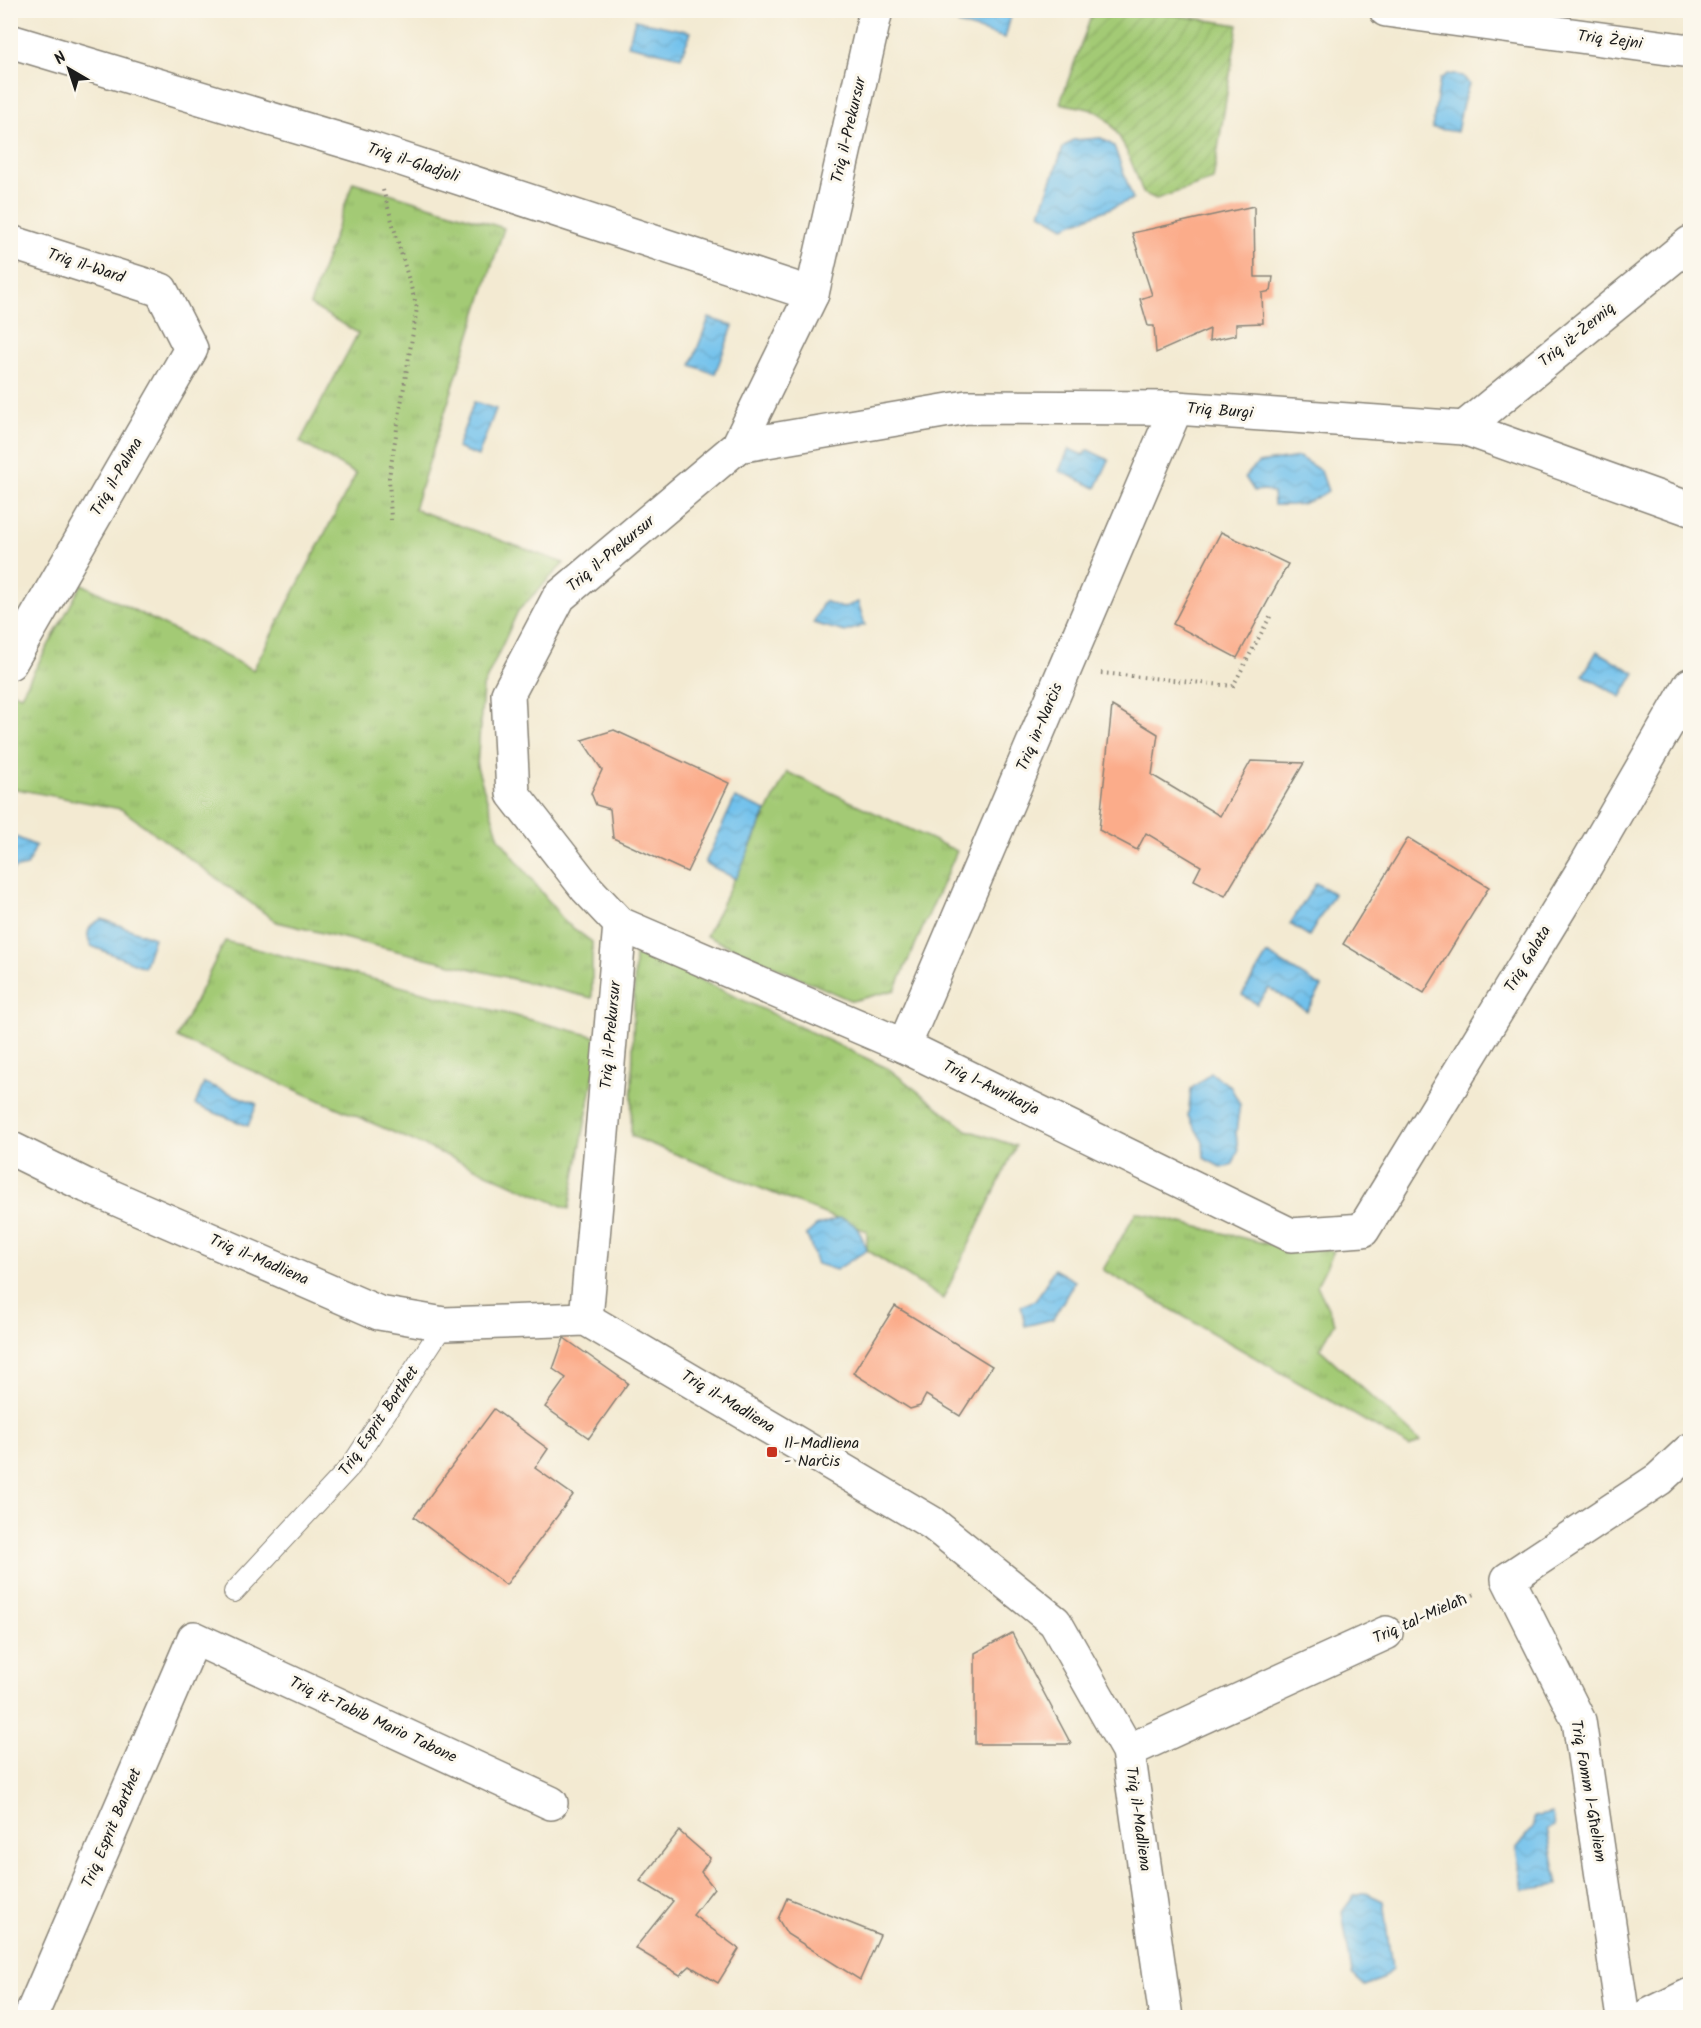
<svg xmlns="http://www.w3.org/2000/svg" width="1701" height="2028" font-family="Kalam,sans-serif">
  <defs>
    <pattern id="grass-tufts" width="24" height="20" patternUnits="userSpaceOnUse" patternTransform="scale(1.5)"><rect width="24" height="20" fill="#a3ca75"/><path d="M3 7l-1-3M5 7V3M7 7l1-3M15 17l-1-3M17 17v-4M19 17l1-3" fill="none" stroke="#8cad65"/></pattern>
    <pattern id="garden-furrows" width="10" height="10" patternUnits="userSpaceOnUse" patternTransform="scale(1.5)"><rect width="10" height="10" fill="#a3ca75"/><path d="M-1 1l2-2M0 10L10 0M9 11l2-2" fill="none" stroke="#8cad65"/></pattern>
    <pattern id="water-waves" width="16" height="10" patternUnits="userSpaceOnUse" patternTransform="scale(1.5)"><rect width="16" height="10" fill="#71c1ec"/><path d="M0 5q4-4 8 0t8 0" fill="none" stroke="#61a5ca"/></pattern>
  </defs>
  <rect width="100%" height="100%" fill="#fbf7ec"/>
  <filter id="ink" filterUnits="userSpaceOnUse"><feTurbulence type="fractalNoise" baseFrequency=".0167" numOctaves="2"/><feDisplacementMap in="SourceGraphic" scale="12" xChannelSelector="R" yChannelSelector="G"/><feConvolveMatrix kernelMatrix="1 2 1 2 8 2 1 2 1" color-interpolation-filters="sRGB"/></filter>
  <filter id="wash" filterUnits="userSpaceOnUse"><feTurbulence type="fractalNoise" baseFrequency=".008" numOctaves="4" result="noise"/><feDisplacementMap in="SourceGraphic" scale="24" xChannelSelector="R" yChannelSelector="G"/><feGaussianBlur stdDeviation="1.35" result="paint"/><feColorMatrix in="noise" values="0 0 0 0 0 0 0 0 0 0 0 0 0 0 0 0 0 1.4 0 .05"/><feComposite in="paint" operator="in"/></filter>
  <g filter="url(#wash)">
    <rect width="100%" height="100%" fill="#f3ead2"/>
    <g fill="url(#grass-tufts)" stroke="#607348" stroke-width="1.5">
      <polygon points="353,182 504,228 414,509 564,563 518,611 483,687 477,767 499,838 565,922 592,942 592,998 277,922 121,809 11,788 11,691 21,695 82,584 253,670 356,474 300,442 358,333 310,305"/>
      <polygon points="787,772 957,851 895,990 852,1001 706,936"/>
      <polygon points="225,941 601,1038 569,1209 177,1038"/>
      <polygon points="635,949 889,1069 967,1130 1016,1146 943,1299 867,1250 867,1231 631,1136"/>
      <polygon points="1136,1212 1268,1244 1334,1251 1317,1285 1335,1323 1320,1349 1420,1441 1410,1447 1103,1270"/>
    </g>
    <path fill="url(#garden-furrows)" stroke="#607348" stroke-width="1.5" d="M1093,11H1148L1238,25L1213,180L1156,199L1143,193C1135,171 1119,123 1097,112C1086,107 1071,106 1060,103Z"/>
    <g fill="url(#water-waves)" stroke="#466e84" stroke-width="1.5">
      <polygon points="1007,10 1012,12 1005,38 958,24 961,11"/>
      <polygon points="635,20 691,32 681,57 628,45"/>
      <polygon points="1448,74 1463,76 1469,84 1462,107 1457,132 1432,128 1440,79"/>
      <polygon points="1101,138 1114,146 1133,199 1064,227 1040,213 1063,148 1073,140"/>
      <polygon points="709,318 733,326 715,374 691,365"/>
      <polygon points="474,402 496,409 478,456 457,448"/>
      <polygon points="1069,449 1083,455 1088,450 1109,460 1096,488 1059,471"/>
      <path d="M1299,457L1321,471L1328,491C1307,505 1299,506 1274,505L1273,493L1265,490L1254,491L1245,477L1258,463Z"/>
      <polygon points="824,601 842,608 858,602 865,625 845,632 813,623"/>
      <polygon points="1597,651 1635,673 1621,697 1583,675"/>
      <polygon points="735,798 766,811 736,879 705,863"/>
      <polygon points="11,835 36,846 27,866 13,869 11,875"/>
      <polygon points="1316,883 1334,894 1309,936 1290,924"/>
      <path d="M102,919L154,938L144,967L91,946C84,933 89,924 102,919Z"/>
      <polygon points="1267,954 1322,987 1307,1011 1269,988 1257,1004 1242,995"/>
      <polygon points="1211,1073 1230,1086 1240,1104 1236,1132 1238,1151 1233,1164 1222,1168 1204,1158 1203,1142 1188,1116 1191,1089"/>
      <polygon points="204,1083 257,1104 248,1126 195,1105"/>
      <path d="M840,1218C858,1222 861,1234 867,1250L836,1270L817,1264C812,1254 812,1244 806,1235L816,1226Z"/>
      <polygon points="1054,1269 1075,1281 1053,1319 1025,1326 1021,1306 1036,1300"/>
      <polygon points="1552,1813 1554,1826 1547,1829 1558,1885 1523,1890 1516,1849 1533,1828 1534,1817"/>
      <polygon points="1366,1893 1383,1901 1392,1969 1382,1979 1365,1986 1352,1974 1342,1912 1354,1896"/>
    </g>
    <g id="blocks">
      <g fill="#fbac8a">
        <polygon points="1254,206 1255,277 1273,277 1271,291 1262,293 1263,323 1236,324 1236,335 1209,341 1210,329 1156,353 1154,326 1148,326 1140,299 1152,295 1132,233"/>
        <polygon points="1221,532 1288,564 1237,658 1173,624"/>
        <polygon points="1112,706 1158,734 1152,775 1220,816 1251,761 1304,763 1225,896 1194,880 1201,866 1146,833 1137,850 1099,830"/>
        <polygon points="614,730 729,783 687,872 613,838 610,809 596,805 591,793 602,770 582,740"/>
        <polygon points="1408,838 1489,887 1424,993 1343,944"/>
        <polygon points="895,1306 992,1366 960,1416 926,1395 920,1406 910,1409 853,1373"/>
        <polygon points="564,1338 628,1383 589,1438 545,1407 566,1378 553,1369"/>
        <polygon points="494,1409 548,1449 535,1468 573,1495 506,1585 414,1517"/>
        <polygon points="1012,1633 1071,1744 975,1744 975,1653"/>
        <polygon points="679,1831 710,1858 701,1872 714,1888 693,1915 739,1949 718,1983 690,1966 680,1975 635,1948 673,1901 640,1881"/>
        <polygon points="787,1898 880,1935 860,1980 787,1934 778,1919"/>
      </g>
    </g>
  </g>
  <g filter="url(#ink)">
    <use href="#blocks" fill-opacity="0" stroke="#888377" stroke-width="1.5"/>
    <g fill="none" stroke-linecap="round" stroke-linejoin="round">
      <defs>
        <polyline id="service" points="234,1592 351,1466 444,1324"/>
        <g id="minor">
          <polyline points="1386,10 1690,51"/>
          <polyline points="10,41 371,149 812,294"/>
          <polyline points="10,242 161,290 191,349 10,663"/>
          <polyline points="1464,428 1690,243"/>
          <polyline points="738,446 967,407 1176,408 1464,428 1690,509"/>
          <polyline points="620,924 904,1046 1291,1235 1363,1230 1586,865 1690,685"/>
          <polyline points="904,1046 1176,408"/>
          <polyline points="10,1148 87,1186 379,1313 444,1324 586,1319 932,1523 1055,1622 1128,1751 1166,2018"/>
          <polyline points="586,1319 620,924 587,889 513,794 508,694 559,597 738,446 812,294 876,10"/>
          <polyline points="1128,1751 1386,1633"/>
          <polyline points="30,2018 194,1638 551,1803"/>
          <polyline points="1623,2018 1579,1721 1508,1579 1659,1479 1690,1450"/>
          <polyline points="1643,2018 1690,1995"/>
        </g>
      </defs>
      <use href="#service" stroke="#888377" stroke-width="22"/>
      <use href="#minor" stroke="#888377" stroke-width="36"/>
      <g stroke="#888377" stroke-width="4" stroke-dasharray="1.5 4.5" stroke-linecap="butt">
        <polyline points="383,190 417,308 389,477 391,520"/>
        <polyline points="1101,673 1233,686 1272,613"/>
        <polyline points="1418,1619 1475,1594"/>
      </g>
      <use href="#service" stroke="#fff" stroke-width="20"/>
      <use href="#minor" stroke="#fff" stroke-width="33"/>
    </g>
  </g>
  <rect fill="#c8321e" stroke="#fbf7ec" stroke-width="2" x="766" y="1446" width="12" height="12" rx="3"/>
  <g text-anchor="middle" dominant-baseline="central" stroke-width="6" stroke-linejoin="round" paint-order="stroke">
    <g font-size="16" fill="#1c1c1c" stroke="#fbf7ec">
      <text transform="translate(1610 40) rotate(7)">Triq Żejni</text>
      <text transform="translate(849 130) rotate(-77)">Triq il-Prekursur</text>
      <text transform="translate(413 163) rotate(18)">Triq il-Gladjoli</text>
      <text transform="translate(86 266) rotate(18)">Triq il-Ward</text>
      <text transform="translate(1577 335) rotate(-39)">Triq iż-Żerniq</text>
      <text transform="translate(1220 411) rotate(4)">Triq Burgi</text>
      <text transform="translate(117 477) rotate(-60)">Triq il-Palma</text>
      <text transform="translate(611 554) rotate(-40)">Triq il-Prekursur</text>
      <text transform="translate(1040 727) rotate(-67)">Triq in-Narċis</text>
      <text transform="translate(1528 959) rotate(-59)">Triq Galata</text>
      <text transform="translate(611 1035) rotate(-85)">Triq il-Prekursur</text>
      <text transform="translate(991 1088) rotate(26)">Triq l-Awrikarja</text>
      <text transform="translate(259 1260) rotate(23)">Triq il-Madliena</text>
      <text transform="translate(728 1402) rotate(31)">Triq il-Madliena</text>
      <text transform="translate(379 1421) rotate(-56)">Triq Esprit Barthet</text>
      <text transform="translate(1420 1619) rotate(-24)">Triq tal-Mielaħ</text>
      <text transform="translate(373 1720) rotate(25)">Triq it-Tabib Mario Tabone</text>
      <text transform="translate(1588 1791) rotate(80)">Triq Fomm l-Għeliem</text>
      <text transform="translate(1138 1819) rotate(82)">Triq il-Madliena</text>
      <text transform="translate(112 1828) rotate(-67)">Triq Esprit Barthet</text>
    </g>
    <g font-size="16" fill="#1c1c1c" stroke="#fbf7ec" text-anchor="start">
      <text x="784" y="1443">Il-Madliena<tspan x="784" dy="18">- Narċis</tspan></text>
    </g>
  </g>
  <rect width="1701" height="2028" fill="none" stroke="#fbf7ec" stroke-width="36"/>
  <g transform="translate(69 69) rotate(321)" stroke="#fbf7ec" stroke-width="4.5" paint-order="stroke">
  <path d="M0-4.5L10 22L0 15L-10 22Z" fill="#1c1c1c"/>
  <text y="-9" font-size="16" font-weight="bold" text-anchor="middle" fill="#1c1c1c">N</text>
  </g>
</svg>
